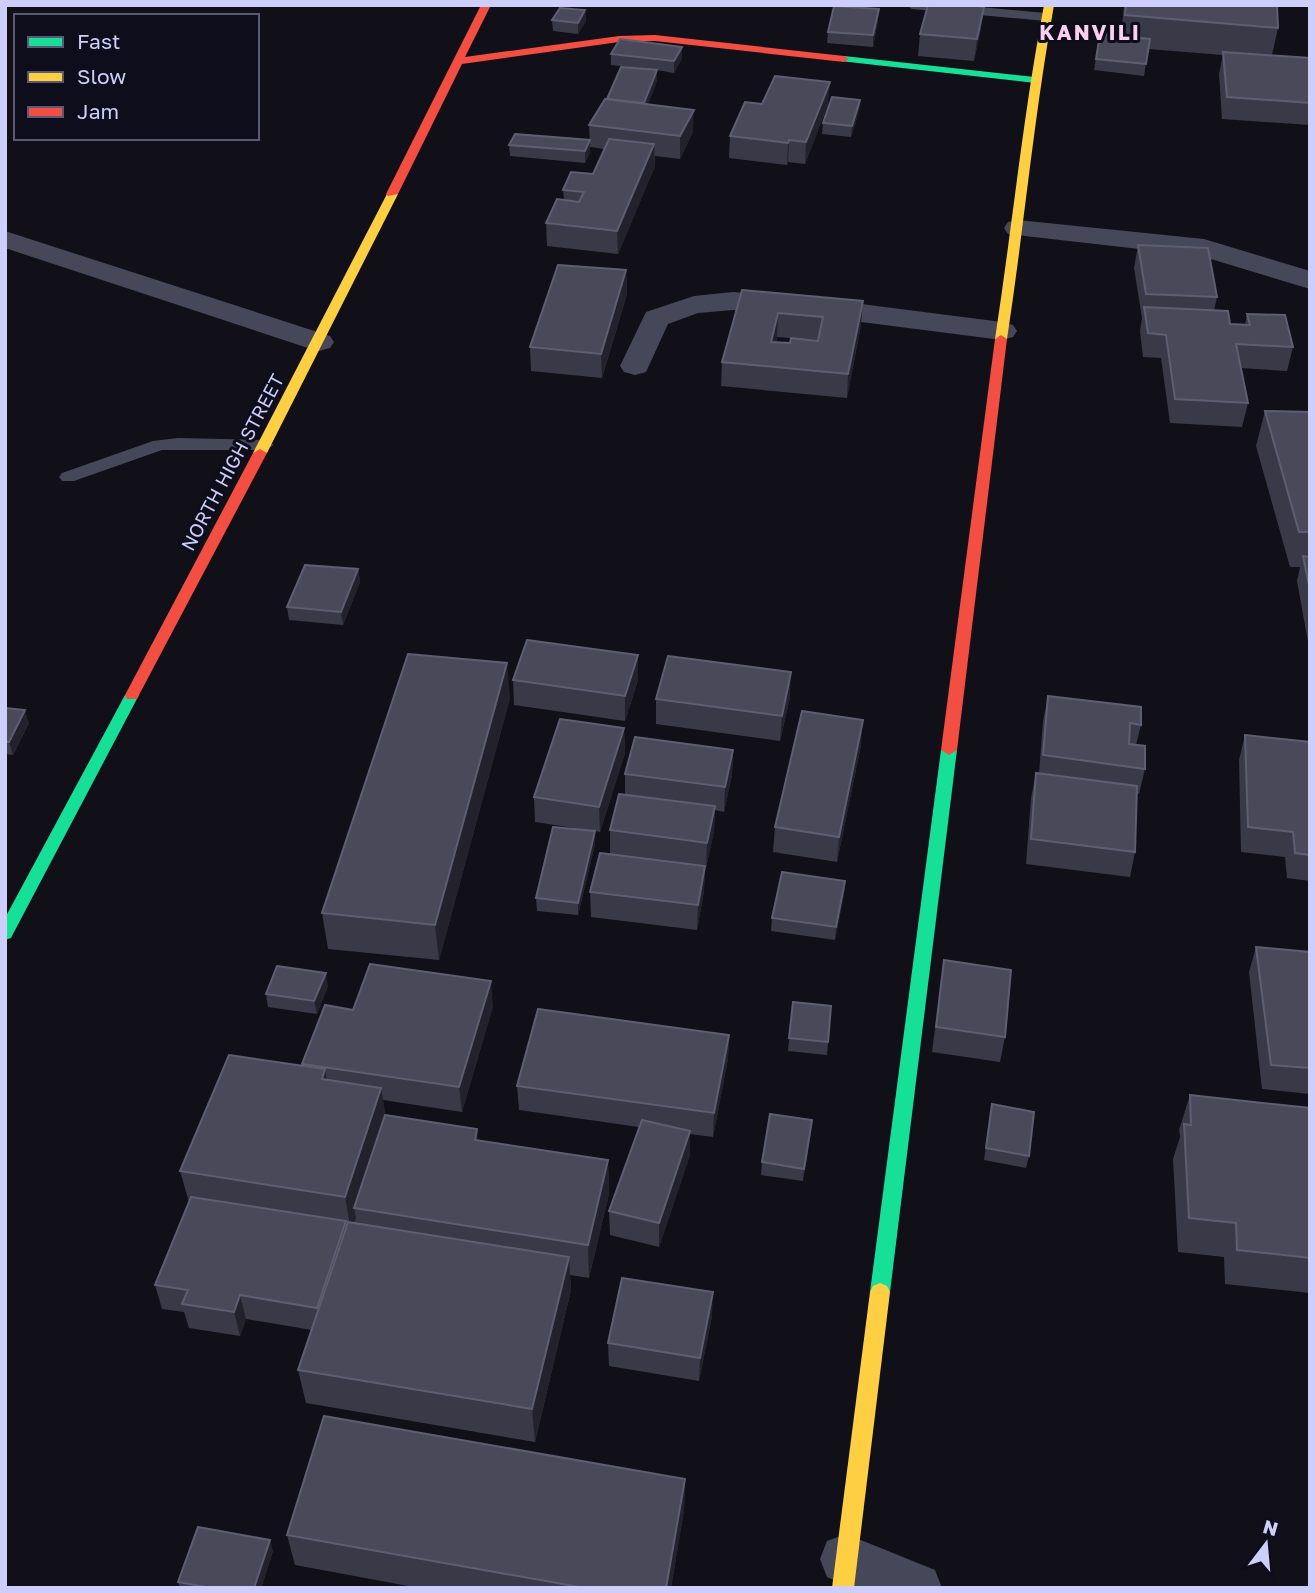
<svg xmlns="http://www.w3.org/2000/svg" width="1315" height="1593" font-family="'Golos Text',sans-serif">
  <rect width="100%" height="100%" fill="#111018"/>
  <g fill="none" stroke-linecap="round" stroke-linejoin="round">
    <g fill="#464758" fill-rule="evenodd">
      <polygon points="906,5 958,5 1046,13 1053,17 1046,21 912,9"/>
      <polygon points="178,438 265,440 274,445 265,450 162,450 74,481 62,481 59,477 62,473 153,441"/>
    </g>
    <g fill="#464758" fill-rule="evenodd">
      <polygon points="1018,220 1204,239 1310,271 1310,289 1201,256 1008,234 1004,228 1008,222"/>
      <polygon points="5,231 330,336 334,342 330,348 319,351 308,348 5,248"/>
      <polygon points="733,292 822,299 1002,322 1013,325 1017,331 1013,337 1002,340 822,317 733,310 698,313 668,324 646,372 635,375 624,372 620,366 646,312 694,296"/>
      <polygon points="846,1534 935,1570 942,1588 853,1588 827,1577 820,1559 827,1541"/>
    </g>
    <g fill="#16e098" fill-rule="evenodd">
      <polygon points="844,56 1035,77 1040,80 1035,83 840,61 840,57"/>
      <polygon points="132,690 139,695 13,934 11,938 5,940 5,918 125,695"/>
      <polygon points="949,745 957,750 890,1292 887,1298 880,1301 873,1298 870,1292 941,750"/>
    </g>
    <g fill="#ffcf43" fill-rule="evenodd">
      <path d="M1044,5H1054C1034,116 1024,228 1007,339L1001,343L995,339C1012,228 1023,116 1044,5Z"/>
      <polygon points="388,192 398,194 267,453 260,457 255,456 253,453"/>
      <polygon points="880,1283 887,1286 890,1292 854,1588 832,1588 870,1292 873,1286"/>
    </g>
    <g fill="#f24e42" fill-rule="evenodd">
      <polygon points="481,5 491,5 465,57 619,36 655,35 844,56 849,59 844,62 655,41 619,42 462,64 398,194 388,196 386,194"/>
      <polygon points="1001,335 1007,339 957,750 949,755 941,750 995,339"/>
      <polygon points="260,449 267,453 139,695 137,699 127,699 125,695 253,453"/>
    </g>
  </g>
  <g fill="#3a3947" fill-rule="evenodd">
    <polygon points="1124,5 1277,5 1278,28 1272,55 1310,58 1310,125 1222,119 1219,74 1223,55 1148,49 1144,76 1094,70 1100,34 1121,36"/>
    <polygon points="585,10 586,21 578,34 553,31 552,20"/>
    <polygon points="878,20 873,47 827,43 828,32"/>
    <polygon points="981,28 974,61 918,56 920,34"/>
    <polygon points="682,47 682,58 674,73 657,70 657,81 648,104 693,132 680,159 655,156 655,166 618,254 547,246 546,223 564,200 563,190 593,174 604,149 590,147 589,125 638,68 611,65 611,54"/>
    <polygon points="860,100 859,111 851,137 822,134 823,123"/>
    <polygon points="762,104 828,104 805,164 788,162 787,165 729,158 730,136"/>
    <polygon points="590,140 590,152 585,163 510,156 509,145"/>
    <polygon points="1138,245 1217,297 1214,311 1230,324 1245,325 1247,314 1293,347 1287,371 1241,368 1248,403 1242,427 1170,423 1161,358 1143,357 1140,331 1142,318 1134,268"/>
    <polygon points="626,270 627,294 602,378 531,371 530,347"/>
    <path d="M742,290L861,325L847,398L721,386L722,362ZM777,337L815,340L790,343L776,342Z"/>
    <polygon points="1265,411 1310,412 1310,653 1297,581 1300,567 1290,567 1256,446"/>
    <polygon points="358,569 360,582 343,625 289,620 287,607"/>
    <polygon points="513,680 638,680 625,721 514,705"/>
    <polygon points="1048,696 1141,725 1136,745 1145,769 1139,794 1137,794 1135,852 1130,877 1026,864 1031,798 1036,773 1039,774 1043,721"/>
    <polygon points="790,697 780,741 656,724 656,699"/>
    <polygon points="510,698 439,960 328,949 322,913"/>
    <polygon points="5,708 29,723 13,755 5,754"/>
    <polygon points="624,728 625,753 600,832 595,831 595,844 578,915 537,911 536,898 594,831 535,822 534,797"/>
    <polygon points="1245,735 1310,742 1310,881 1287,878 1285,857 1241,852 1239,760"/>
    <polygon points="861,745 837,862 773,852 775,827"/>
    <polygon points="733,750 732,775 724,812 715,810 714,831 706,868 705,868 704,891 697,930 591,917 590,892 610,855 610,830 625,795 625,774"/>
    <polygon points="845,881 844,894 835,940 771,931 772,918"/>
    <polygon points="1310,945 1310,1094 1262,1089 1249,972 1256,947 1308,952"/>
    <polygon points="944,960 1005,1037 1000,1062 932,1052"/>
    <polygon points="328,986 317,1014 268,1007 266,994"/>
    <polygon points="793,1002 831,1006 827,1055 788,1051"/>
    <polygon points="493,1006 462,1112 383,1100 385,1115 479,1141 608,1160 609,1194 589,1278 570,1275 571,1290 535,1442 306,1403 298,1370 312,1330 246,1319 240,1336 189,1328 184,1312 162,1309 155,1285 189,1202 180,1171 303,1066 302,1064 353,1010"/>
    <polygon points="729,1035 728,1059 713,1137 690,1134 690,1155 659,1247 610,1235 609,1211 639,1127 519,1110 517,1086"/>
    <polygon points="1190,1095 1310,1108 1310,1293 1225,1284 1224,1257 1178,1252 1173,1159 1180,1137 1179,1130"/>
    <polygon points="992,1104 1029,1156 1026,1168 984,1160"/>
    <polygon points="812,1120 803,1181 761,1175 762,1162"/>
    <polygon points="712,1316 699,1381 609,1366 608,1343"/>
    <polygon points="685,1479 684,1510 671,1588 419,1588 295,1565 287,1535"/>
    <polygon points="273,1551 261,1588 180,1588 178,1582"/>
  </g>
  <g fill="#23222c">
    <polygon points="984,7 981,28 974,61 977,39"/>
    <polygon points="879,9 878,20 873,47 873,35"/>
    <polygon points="585,10 586,21 578,34 578,23"/>
    <polygon points="682,47 682,58 674,73 674,61"/>
    <polygon points="657,70 657,81 644,115 644,103"/>
    <polygon points="830,82 828,104 805,164 806,142"/>
    <polygon points="860,100 859,111 851,137 852,126"/>
    <polygon points="694,110 693,132 680,159 680,136"/>
    <polygon points="590,140 590,152 585,163 585,151"/>
    <polygon points="789,140 788,162 787,165 788,143"/>
    <polygon points="654,144 655,166 618,254 617,231"/>
    <polygon points="626,270 627,294 602,378 601,354"/>
    <polygon points="863,301 861,325 847,398 848,374"/>
    <polygon points="778,313 777,337 770,366 771,342"/>
    <polygon points="358,569 360,582 343,625 341,612"/>
    <polygon points="638,655 638,680 625,721 625,696"/>
    <polygon points="507,663 510,698 439,960 435,925"/>
    <polygon points="791,672 790,697 780,741 782,716"/>
    <polygon points="25,710 29,723 13,755 9,742"/>
    <polygon points="863,720 861,745 837,862 839,837"/>
    <polygon points="624,728 625,753 600,832 599,807"/>
    <polygon points="733,750 732,775 724,812 725,787"/>
    <polygon points="715,806 714,831 706,868 707,843"/>
    <polygon points="595,831 595,844 578,915 578,903"/>
    <polygon points="705,866 704,891 697,930 698,905"/>
    <polygon points="845,881 844,894 835,940 836,927"/>
    <polygon points="326,973 328,986 317,1014 314,1001"/>
    <polygon points="491,981 493,1006 462,1112 459,1087"/>
    <polygon points="729,1035 728,1059 713,1137 714,1113"/>
    <polygon points="325,1069 331,1104 322,1079"/>
    <polygon points="381,1088 387,1123 354,1208 356,1218 351,1231 345,1197"/>
    <polygon points="812,1120 811,1133 803,1181 804,1169"/>
    <polygon points="477,1129 481,1163 475,1140"/>
    <polygon points="690,1131 690,1155 659,1247 659,1223"/>
    <polygon points="608,1160 609,1194 589,1278 588,1245"/>
    <polygon points="346,1221 351,1245 322,1331 317,1308"/>
    <polygon points="569,1257 571,1290 535,1442 532,1409"/>
    <polygon points="713,1292 712,1316 699,1381 700,1358"/>
    <polygon points="240,1295 246,1319 240,1336 234,1312"/>
    <polygon points="685,1479 684,1510 671,1588 666,1588"/>
    <polygon points="270,1540 273,1551 261,1588 254,1588"/>
  </g>
  <g fill="#4a495a" stroke="#5e5e73" stroke-width="2" fill-rule="evenodd">
    <polygon points="928,5 968,5 984,7 977,39 920,34"/>
    <polygon points="1126,5 1277,5 1278,28 1125,15"/>
    <polygon points="834,6 879,9 873,35 828,32"/>
    <polygon points="560,8 585,10 578,23 552,20"/>
    <polygon points="1100,34 1150,39 1146,64 1096,59"/>
    <polygon points="620,39 682,47 674,61 611,54"/>
    <polygon points="1223,52 1310,58 1310,103 1227,97"/>
    <polygon points="621,67 657,70 644,103 607,99"/>
    <polygon points="775,76 830,82 806,142 789,140 788,143 730,136 745,102 762,104"/>
    <polygon points="832,97 860,100 852,126 823,123"/>
    <polygon points="605,99 694,110 680,136 589,125"/>
    <polygon points="515,134 590,140 585,151 509,145"/>
    <polygon points="609,139 654,144 617,231 546,223 557,199 579,202 584,192 563,190 571,172 593,174"/>
    <polygon points="1138,245 1208,248 1217,297 1146,294"/>
    <polygon points="558,265 626,270 601,354 530,347"/>
    <path d="M742,290L863,301L848,374L722,362ZM778,313L823,317L818,341L791,338L790,343L771,342Z"/>
    <polygon points="1144,307 1228,311 1230,324 1250,325 1247,314 1285,315 1293,347 1236,344 1248,403 1175,399 1166,335 1148,333"/>
    <polygon points="1265,411 1310,412 1310,532 1299,532"/>
    <polygon points="1303,556 1310,557 1310,590"/>
    <polygon points="305,565 358,569 341,612 287,607"/>
    <polygon points="527,640 638,655 625,696 513,680"/>
    <polygon points="408,654 507,663 435,925 322,913"/>
    <polygon points="668,656 791,672 782,716 656,699"/>
    <polygon points="1048,696 1141,707 1141,725 1130,723 1129,744 1145,746 1145,769 1043,755"/>
    <polygon points="5,708 25,710 9,742 5,742"/>
    <polygon points="802,711 863,720 839,837 775,827"/>
    <polygon points="560,719 624,728 599,807 534,797"/>
    <polygon points="1245,735 1310,742 1310,855 1295,853 1293,832 1248,827"/>
    <polygon points="635,737 733,750 725,787 625,774"/>
    <polygon points="1036,773 1137,786 1135,852 1031,839"/>
    <polygon points="619,794 715,806 707,843 610,830"/>
    <polygon points="553,827 595,831 578,903 536,898"/>
    <polygon points="600,853 705,866 698,905 590,892"/>
    <polygon points="782,872 845,881 836,927 772,918"/>
    <polygon points="1256,947 1310,952 1310,1068 1271,1065"/>
    <polygon points="944,960 1011,970 1005,1037 936,1027"/>
    <polygon points="370,964 491,981 459,1087 302,1064 325,1005 353,1010"/>
    <polygon points="277,966 326,973 314,1001 266,994"/>
    <polygon points="793,1002 831,1006 828,1042 789,1038"/>
    <polygon points="538,1009 729,1035 714,1113 517,1086"/>
    <polygon points="229,1055 325,1069 322,1079 381,1088 345,1197 180,1171"/>
    <polygon points="1190,1095 1310,1108 1310,1258 1237,1250 1236,1223 1189,1218 1184,1124 1191,1125"/>
    <polygon points="992,1104 1034,1112 1029,1156 986,1148"/>
    <polygon points="770,1114 812,1120 804,1169 762,1162"/>
    <polygon points="385,1115 477,1129 475,1140 608,1160 588,1245 354,1208"/>
    <polygon points="642,1120 690,1131 659,1223 609,1211"/>
    <polygon points="191,1197 346,1221 317,1308 240,1295 234,1312 182,1304 188,1290 155,1285"/>
    <polygon points="348,1222 569,1257 532,1409 298,1370"/>
    <polygon points="622,1278 713,1292 700,1358 608,1343"/>
    <polygon points="324,1416 685,1479 666,1588 585,1588 287,1535"/>
    <polygon points="198,1527 270,1540 254,1588 211,1588 178,1582"/>
  </g>
  <g text-anchor="middle" dominant-baseline="central" stroke-width="6" stroke-linejoin="round" paint-order="stroke">
    <g font-size="19" fill="#cdcef9" stroke="#0e0d1b">
      <text transform="translate(232 462) rotate(-62)">NORTH HIGH STREET</text>
    </g>
    <g font-size="21" font-weight="bold" letter-spacing="2" fill="#facff0" stroke="#0e0d1b">
      <text x="1090" y="32">KANVILI</text>
    </g>
  </g>
  <rect width="1315" height="1593" fill="none" stroke="#cdcef9" stroke-width="14"/>
  <rect x="14" y="14" width="245" height="126" fill="#0e0d1b" stroke="#5a5a74" stroke-width="2"/>
  <rect x="28" y="37" width="35" height="10" fill="#16e098" stroke="#5a5a74" stroke-width="2"/>
  <text x="77" y="49" font-size="21" fill="#cdcef9">Fast</text>
  <rect x="28" y="72" width="35" height="10" fill="#ffcf43" stroke="#5a5a74" stroke-width="2"/>
  <text x="77" y="84" font-size="21" fill="#cdcef9">Slow</text>
  <rect x="28" y="107" width="35" height="10" fill="#f24e42" stroke="#5a5a74" stroke-width="2"/>
  <text x="77" y="119" font-size="21" fill="#cdcef9">Jam</text>
  <g transform="translate(1266 1544) rotate(16)" stroke="#0e0d1b" stroke-width="5" paint-order="stroke">
  <path d="M0-5L12 26L0 18L-12 26Z" fill="#cdcef9"/>
  <text y="-10" font-size="19" font-weight="bold" text-anchor="middle" fill="#cdcef9">N</text>
  </g>
</svg>
